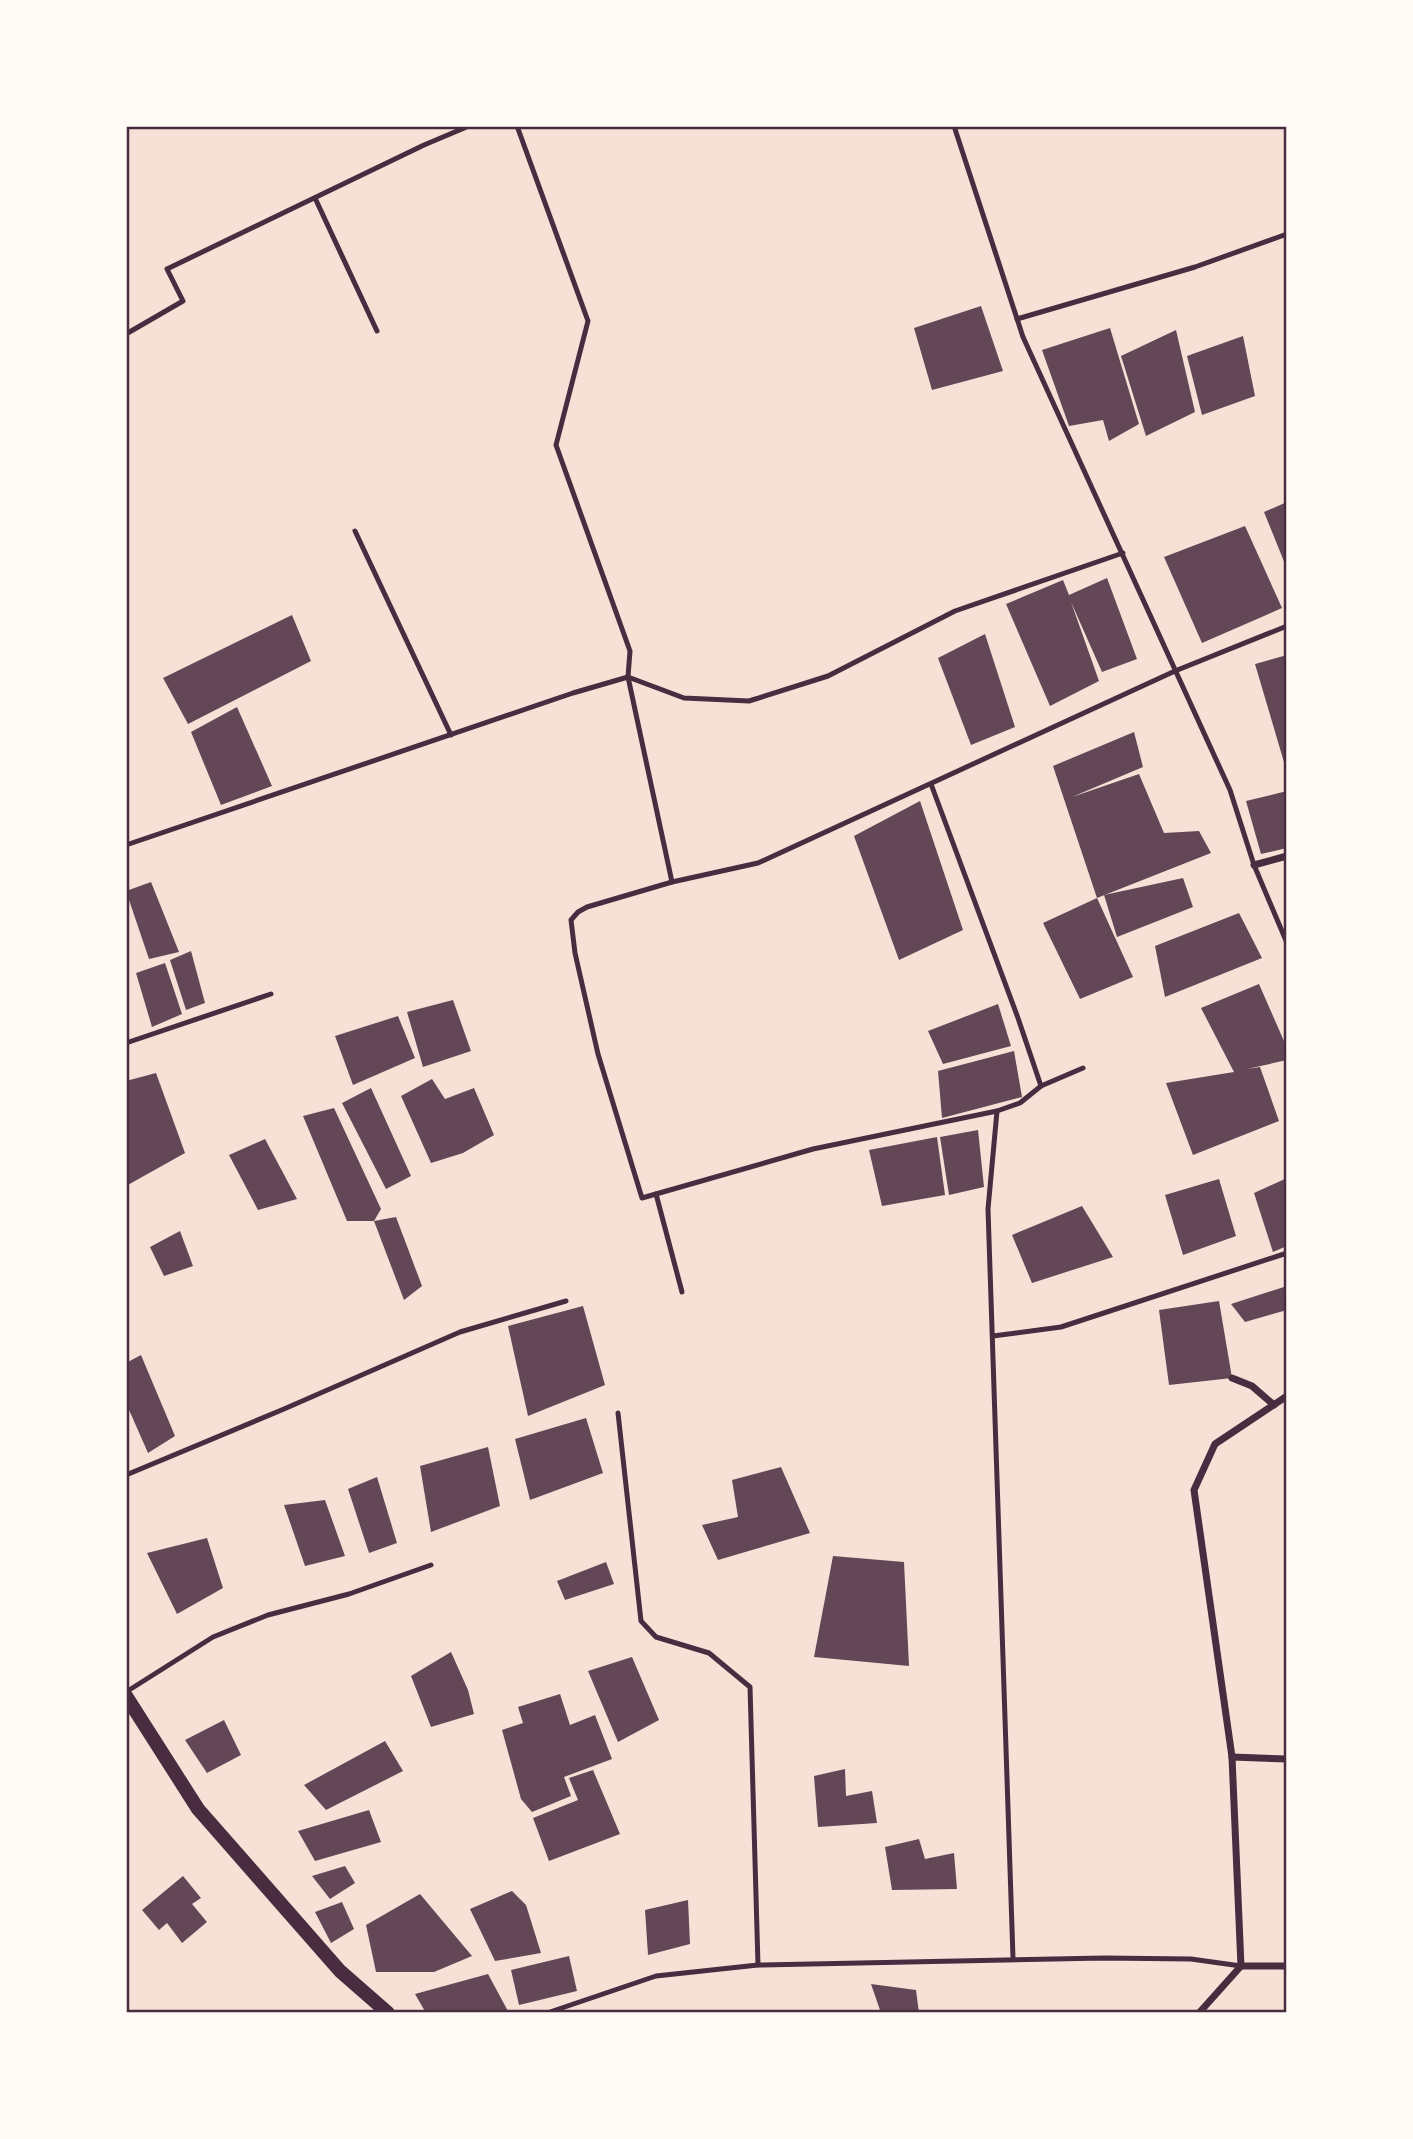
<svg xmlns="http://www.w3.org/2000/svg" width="1413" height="2139" font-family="'Asap Condensed',sans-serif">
  <rect width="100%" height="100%" fill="#f7e1d7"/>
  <g fill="#644757">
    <polygon points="981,306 1003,371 932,390 914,328"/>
    <polygon points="1110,328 1139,424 1109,441 1103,420 1069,426 1042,350"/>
    <polygon points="1176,330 1195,412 1146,436 1121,356"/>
    <polygon points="1243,336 1255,396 1202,415 1187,356"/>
    <polygon points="1287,502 1287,569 1264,512"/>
    <polygon points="1245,526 1282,608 1202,643 1164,557"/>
    <polygon points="1107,578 1137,659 1102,672 1071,602 1099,681 1050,706 1006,604 1063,580 1069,595"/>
    <polygon points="292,615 311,661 188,724 163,678"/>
    <polygon points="985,634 1015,727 971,745 938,658"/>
    <polygon points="1287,655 1287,769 1286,769 1255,664"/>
    <polygon points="237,707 272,786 221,805 191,732"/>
    <polygon points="1134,732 1143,767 1072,797 1139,774 1164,833 1199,831 1211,853 1097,898 1133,977 1080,999 1043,923 1097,898 1053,766"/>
    <polygon points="1287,791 1287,848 1261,854 1246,801"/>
    <polygon points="920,801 963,930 899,960 854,836"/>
    <polygon points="1183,878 1193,907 1117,937 1104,895"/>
    <polygon points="151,882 179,952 149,959 126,891"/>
    <polygon points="1239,913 1262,958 1165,997 1155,946"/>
    <polygon points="191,951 205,1003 186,1010 170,960"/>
    <polygon points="165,963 182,1014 152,1027 136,973"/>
    <polygon points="1259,984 1287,1048 1287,1060 1247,1069 1260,1067 1279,1121 1193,1155 1166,1083 1234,1072 1201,1008"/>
    <polygon points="453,1000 471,1051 423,1067 407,1012"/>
    <polygon points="998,1004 1011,1046 943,1064 928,1031"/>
    <polygon points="398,1016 415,1058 353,1085 335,1036"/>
    <polygon points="1014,1051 1022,1097 942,1118 938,1071"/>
    <polygon points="156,1073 185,1153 126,1186 126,1081"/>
    <polygon points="432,1079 445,1099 474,1088 494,1135 463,1153 431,1163 401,1096"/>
    <polygon points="371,1088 411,1176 386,1189 342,1103"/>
    <polygon points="334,1108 381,1209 374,1221 347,1221 303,1116"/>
    <polygon points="978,1130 984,1187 949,1195 940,1137"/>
    <polygon points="937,1137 945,1195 882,1206 869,1150"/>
    <polygon points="265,1139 297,1199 258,1210 229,1155"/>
    <polygon points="1287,1178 1287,1246 1273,1252 1254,1193"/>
    <polygon points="1219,1179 1236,1236 1183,1255 1165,1195"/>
    <polygon points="1082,1206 1113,1257 1032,1283 1012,1235"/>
    <polygon points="396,1217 422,1286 404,1300 374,1221"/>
    <polygon points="180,1231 193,1266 164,1276 150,1247"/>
    <polygon points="1287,1286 1287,1310 1245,1322 1231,1304"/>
    <polygon points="1219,1301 1232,1378 1169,1385 1159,1310"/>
    <polygon points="583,1306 605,1385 528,1416 508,1326"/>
    <polygon points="141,1355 175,1436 148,1453 126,1403 126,1363"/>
    <polygon points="586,1418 603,1473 530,1500 515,1439"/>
    <polygon points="488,1447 500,1506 431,1532 420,1466"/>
    <polygon points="781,1467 810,1533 718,1560 702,1525 738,1517 732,1480"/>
    <polygon points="377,1477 397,1543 369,1553 348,1489"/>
    <polygon points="325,1500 345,1556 305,1566 284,1505"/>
    <polygon points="207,1538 223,1588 177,1614 147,1553"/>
    <polygon points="833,1556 904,1562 909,1666 814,1657"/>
    <polygon points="606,1562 614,1584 565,1600 557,1581"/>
    <polygon points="451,1652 468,1690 474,1714 431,1727 411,1676"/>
    <polygon points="632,1657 659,1720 618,1742 588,1671"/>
    <polygon points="560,1694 570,1725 595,1715 612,1759 564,1777 571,1796 532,1812 521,1799 502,1730 523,1723 518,1707"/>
    <polygon points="224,1720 241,1755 207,1773 185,1740"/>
    <polygon points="385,1741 403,1771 326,1810 304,1785"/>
    <polygon points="845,1769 846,1796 872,1791 877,1823 818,1827 814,1776"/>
    <polygon points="593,1770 620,1834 549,1861 533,1818 578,1800 569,1778"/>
    <polygon points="369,1810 381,1842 315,1861 298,1831"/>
    <polygon points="919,1839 925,1859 954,1853 957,1889 892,1890 885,1847"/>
    <polygon points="345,1866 355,1883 330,1899 312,1876"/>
    <polygon points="183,1876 201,1898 192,1904 207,1922 182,1943 167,1923 159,1930 142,1910"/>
    <polygon points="512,1891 526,1905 541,1953 495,1961 470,1909"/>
    <polygon points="420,1894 472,1956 434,1972 376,1972 366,1925"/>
    <polygon points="688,1900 690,1944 648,1955 645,1910"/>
    <polygon points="342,1902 354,1929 331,1943 315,1912"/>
    <polygon points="569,1956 577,1991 519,2005 511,1970"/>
    <polygon points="488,1974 509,2013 426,2013 415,1994"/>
    <polygon points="871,1984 916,1990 919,2013 881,2013"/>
  </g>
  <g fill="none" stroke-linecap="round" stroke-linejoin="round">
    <g stroke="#4a2c40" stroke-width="5">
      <polyline points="517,126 588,321 556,445 630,651 628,677 672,882"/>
      <polyline points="954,126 1023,337 1230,790 1254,865 1287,943"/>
      <polyline points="315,198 377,331"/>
      <polyline points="1017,319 1195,267 1287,234"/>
      <polyline points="126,334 183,301 167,269 424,145 469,126"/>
      <polyline points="355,531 451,735"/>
      <polyline points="931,784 1018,1018 1041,1086 1020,1103 997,1111 988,1209 1013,1958"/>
      <polyline points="126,845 573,693 628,677 684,698 749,701 828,676 955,611 1123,553"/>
      <polyline points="126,1043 271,994"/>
      <polyline points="1041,1086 1083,1068"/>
      <polyline points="997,1111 813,1149 642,1198 598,1054 575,953 571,920 578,912 587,907 672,882 758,863 1175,671 1287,626"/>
      <polyline points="656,1194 682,1292"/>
      <polyline points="993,1336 1061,1327 1287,1253"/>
      <polyline points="618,1413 641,1621 656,1637 709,1653 750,1687 758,1965"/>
      <polyline points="126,1475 284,1409 460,1332 566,1301"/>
      <polyline points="126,1692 213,1637 268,1615 349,1594 431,1565"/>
      <polyline points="547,2013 656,1976 758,1965 1104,1958 1191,1959 1241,1966"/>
    </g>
    <g stroke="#4a2c40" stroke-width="7">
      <polyline points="1254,865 1287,856"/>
      <polyline points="1232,1378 1252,1386 1274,1405"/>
      <polyline points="1232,1757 1287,1759"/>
      <polyline points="1241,1966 1287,1966"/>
      <polyline points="1199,2013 1241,1966 1232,1757 1194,1490 1215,1444 1287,1396"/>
    </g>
    <polyline stroke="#4a2c40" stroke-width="14" points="126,1696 198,1809 340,1971 388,2013"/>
  </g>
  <rect width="1413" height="2139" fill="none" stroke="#fffaf5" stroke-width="256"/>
  <rect x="128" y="128" width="1157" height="1883" fill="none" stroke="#4a2c40" stroke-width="2.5"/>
</svg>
